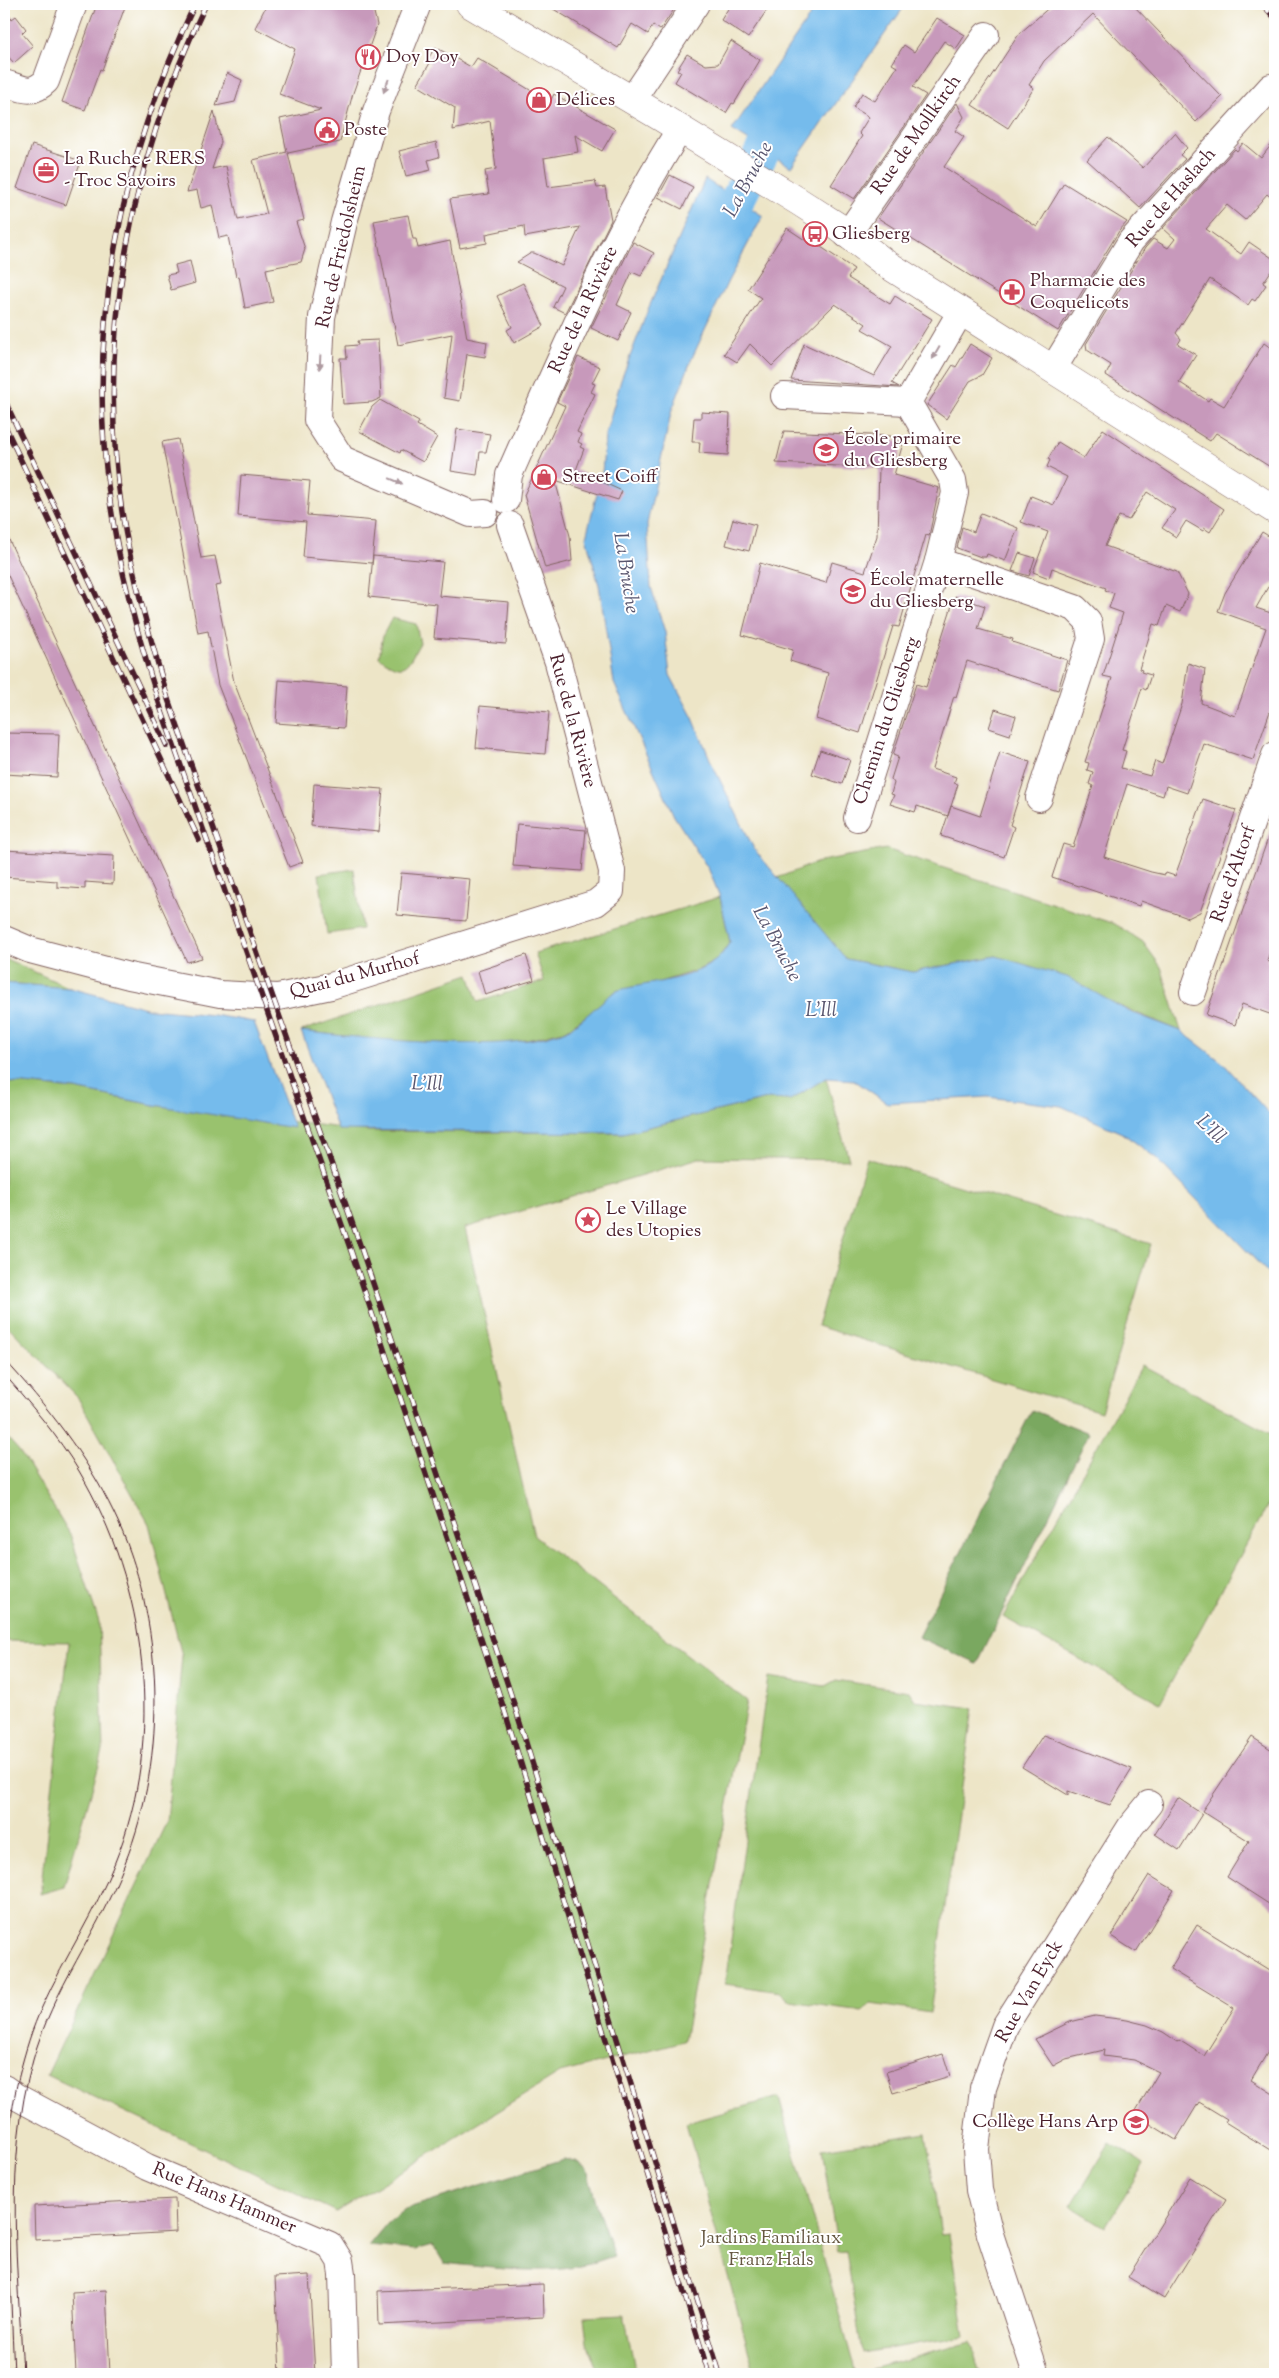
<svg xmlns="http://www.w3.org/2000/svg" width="1279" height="2378" font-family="'Sorts Mill Goudy',serif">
  <rect width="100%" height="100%" fill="#fff"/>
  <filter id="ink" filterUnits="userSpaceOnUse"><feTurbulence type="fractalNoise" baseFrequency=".02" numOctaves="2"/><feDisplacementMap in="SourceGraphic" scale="10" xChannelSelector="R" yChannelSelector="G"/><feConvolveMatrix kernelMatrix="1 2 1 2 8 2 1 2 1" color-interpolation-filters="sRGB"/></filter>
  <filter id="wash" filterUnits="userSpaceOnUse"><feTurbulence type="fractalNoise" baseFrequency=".0096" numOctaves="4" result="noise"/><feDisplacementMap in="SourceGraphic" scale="20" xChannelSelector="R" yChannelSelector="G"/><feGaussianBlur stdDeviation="1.12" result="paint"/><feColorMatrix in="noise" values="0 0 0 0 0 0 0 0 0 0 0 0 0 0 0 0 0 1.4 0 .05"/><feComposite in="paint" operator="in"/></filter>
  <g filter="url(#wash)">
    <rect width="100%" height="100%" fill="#ede5c7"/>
    <g fill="#99c26e" stroke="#72704c">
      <path d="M392,618L416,624L420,643C406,667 405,676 379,657L383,635Z"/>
      <polygon points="886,849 1115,924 1143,942 1161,967 1181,1031 996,956 913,972 846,959 777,878 821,861"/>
      <polygon points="354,869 362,929 327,934 319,874"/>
      <polygon points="720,897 730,942 717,960 698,970 657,983 616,991 590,1013 566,1030 536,1038 498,1045 382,1041 301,1031 469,974 478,1002 544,981 535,953"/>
      <polygon points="4,958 70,988 4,983"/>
      <polygon points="826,1078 849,1160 699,1158 465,1228 534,1536 747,1701 684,2041 560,2073 336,2212 47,2075 167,1821 182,1656 149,1524 78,1398 4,1322 4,1082 75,1089 154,1105 367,1131 623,1133 767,1099 790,1100"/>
      <polygon points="867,1158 1151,1244 1101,1412 817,1326"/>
      <polygon points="1142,1365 1275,1436 1275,1492 1160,1703 1003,1617"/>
      <polygon points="4,1434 20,1452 70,1534 99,1622 103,1751 64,1887 40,1894 69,1642 4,1641"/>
      <polygon points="768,1677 825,1686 836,1680 909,1691 915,1700 973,1708 930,2013 871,2004 862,2011 790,2001 780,1992 725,1984"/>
      <polygon points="779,2097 856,2374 755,2374 686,2123"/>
      <polygon points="926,2133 941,2235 949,2234 965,2336 862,2353 846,2251 838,2252 822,2149"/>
      <polygon points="1110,2143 1144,2164 1105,2227 1071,2206"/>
      <polygon points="624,2314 636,2374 599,2374 587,2343 584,2316"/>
      <polygon points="971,2342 980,2374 873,2374 872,2369"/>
    </g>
    <g fill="#7aa861" stroke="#626446">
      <polygon points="1032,1410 1089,1433 977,1664 918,1637"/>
      <path d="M563,2159L576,2161L587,2169L600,2216L614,2256C603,2259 592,2264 580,2266C545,2275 481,2267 444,2263L433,2245L416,2250L368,2246L387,2223L405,2209Z"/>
    </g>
    <g fill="#75bbec" stroke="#606d8c">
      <polygon points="818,4 906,4 791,167 732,130"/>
      <path d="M705,179L763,216L728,281L692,358L671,413L647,524L651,587L665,632L670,675L693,718L712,764L754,849L846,959L913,972L996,956L1067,977L1128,1011L1181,1031L1223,1063L1275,1120V1280L1156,1158L1124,1134L1061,1106L988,1097L887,1103L854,1080L826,1078L790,1100L767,1099L623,1133L338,1130L301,1031C349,1037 396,1041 444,1043C485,1044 525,1045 564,1031C582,1024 606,994 619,990C650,982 689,981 716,960C721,956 726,948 730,942L720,897L709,870L674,816L614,683L599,585L586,537L602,473L605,436L621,380L649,307Z"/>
      <polygon points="4,983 70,988 150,1009 213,1015 254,1022 294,1128 154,1105 75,1089 4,1082"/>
    </g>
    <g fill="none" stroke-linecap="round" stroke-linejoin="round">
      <polyline stroke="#75bbec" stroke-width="35" points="716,241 763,150 789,110"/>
    </g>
    <g id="blocks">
      <g fill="#c799bb">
        <polygon points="97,4 126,4 102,70 100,69 85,110 62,102"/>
        <polygon points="267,4 372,4 377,25 353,93 340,142 288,153 304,220 296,222 305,249 301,262 266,269 273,302 245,308 239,276 236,277 228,236 219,238 212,205 201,208 197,190 187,192 214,111 221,142 212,169 226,166 238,220 267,214 253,160 287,152 280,119 321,110 279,94 295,49 255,28"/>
        <polygon points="545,4 668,4 675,8 660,30 653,25 648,34 632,24 618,48"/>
        <polygon points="731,4 771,4 748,38 721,20"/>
        <polygon points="1053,4 1132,4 1222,97 1196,122 1093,14 1044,61 1029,85 1034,88 1008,128 972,105 1019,34"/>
        <polygon points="4,10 12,19 16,16 26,29 22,33 33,46 14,63 4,52"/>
        <polygon points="937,18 965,35 956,49 944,41 913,87 926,95 854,199 831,185 862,136 859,133 869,117 853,107 862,93 875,101 897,67 892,64 904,45 914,52"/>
        <polygon points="731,41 760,60 734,104 732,103 726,113 675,82 681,72 677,70 687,54 706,65 718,64"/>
        <polygon points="435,47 471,67 477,58 550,102 554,94 615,129 602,151 575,135 578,152 544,158 548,187 595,181 597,188 605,187 611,220 565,313 553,307 563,286 517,262 531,253 534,253 562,266 580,227 525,237 524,226 486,234 487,243 460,248 450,199 489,194 485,171 496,169 490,121 453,130 455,108 417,85 430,63 427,61"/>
        <polygon points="227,73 242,80 235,102 216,106"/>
        <polygon points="957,103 964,117 955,131 964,137 944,167 1037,227 1064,183 1127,222 1119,231 1058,331 878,218"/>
        <polygon points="1175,133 1187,148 1180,155 1185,159 1140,208 1087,160 1108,137 1143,168"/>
        <polygon points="1275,140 1275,201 1267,194 1245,220 1227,205 1206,229 1241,254 1249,242 1275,260 1275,265 1263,283 1266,285 1255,301 1252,299 1248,305 1210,279 1176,333 1181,339 1178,344 1196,355 1179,382 1208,401 1210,398 1224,406 1264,343 1275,351 1275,470 1216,433 1210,441 1106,375 1111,365 1087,350 1086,344 1145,248 1153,239 1168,248 1175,239 1163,228 1235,149 1237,151 1243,143 1261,158"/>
        <polygon points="436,142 439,157 428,160 431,170 406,176 399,151"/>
        <polygon points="32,145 81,161 66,205 17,188"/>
        <polygon points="670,175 693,187 682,209 658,197"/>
        <polygon points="408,215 413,239 416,239 418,248 450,241 467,338 487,342 485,357 467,354 460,401 444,398 452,334 398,345 374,221"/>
        <polygon points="787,228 805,240 806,237 854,269 848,278 890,304 895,296 932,319 892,383 899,387 791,380 804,344 874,376 892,346 862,329 866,324 835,304 772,366 750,344 737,362 724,354 761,298 748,289"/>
        <polygon points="633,242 654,253 641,276 632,272 617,305 631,312 618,341 591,328"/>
        <polygon points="190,261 195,283 171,290 167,275 177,273 175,265"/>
        <polygon points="523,283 544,326 514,343 507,330 512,327 497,296"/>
        <polygon points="378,340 381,398 372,402 343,404 340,358 347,358 346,346 358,345 357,341"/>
        <polygon points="970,344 992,358 982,375 970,381 946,419 927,405 953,365 956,367"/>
        <polygon points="578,357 600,367 592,383 595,384 591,392 595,394 577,432 581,434 578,442 582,444 580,447 584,449 576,470 622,491 618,500 555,480 570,536 572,561 545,568 524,495 565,406 557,402"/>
        <polygon points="380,400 419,422 417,425 437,437 423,462 401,450 400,453 359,431 372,407"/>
        <polygon points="701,412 730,414 728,455 699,453 700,442 692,442 694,418 701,418"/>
        <polygon points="457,429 490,434 486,452 480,452 477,475 451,471"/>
        <polygon points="1103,429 1224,509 1210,532 1204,528 1203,531 1186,521 1176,537 1162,528 1175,510 1147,492 1129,520 1119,516 1105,546 1177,572 1188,594 1180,612 1166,606 1159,626 1153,624 1139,669 1142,670 1141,672 1151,675 1146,690 1142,688 1122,750 1126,751 1121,768 1150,776 1155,761 1162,764 1182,704 1188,663 1205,669 1201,703 1235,716 1266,628 1218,611 1225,593 1262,532 1275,540 1275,583 1268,587 1256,608 1271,613 1273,607 1275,608 1275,697 1253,760 1204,744 1187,793 1166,786 1163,796 1127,784 1104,857 1151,872 1165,875 1166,873 1175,876 1203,799 1236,810 1200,912 1188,918 1141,901 1139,906 1052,877 1063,844 1073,847 1093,786 1089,784 1093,772 1087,770 1089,763 1085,762 1112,678 1103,676 1123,613 1109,608 1114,593 1105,590 1106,588 1052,568 1049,578 1033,572 1048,532 1021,522 1031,496 1054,505 1067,477 1047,467 1050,460 1048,459 1058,442 1084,458"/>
        <polygon points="784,431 891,436 891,438 903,443 894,475 939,488 929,536 926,535 899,627 893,626 860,733 816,719 828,673 790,661 793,650 742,635 760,563 826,583 832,562 865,572 877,536 879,468 776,463"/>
        <polygon points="178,439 201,558 215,556 221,585 215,586 234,682 303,862 289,867 218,685 208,631 198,633 162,442"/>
        <polygon points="241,475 310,481 307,515 376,521 372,563 303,557 306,522 238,516"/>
        <polygon points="981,513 1018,528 1005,561 987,554 986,557 981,557 957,548 962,527 974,532"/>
        <polygon points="733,519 756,525 749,551 726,545"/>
        <polygon points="4,529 202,958 187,962 4,567"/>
        <polygon points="1019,553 1035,558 1029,576 1012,571"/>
        <polygon points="373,556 443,562 439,596 509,602 506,644 434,638 437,604 369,597"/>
        <polygon points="955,596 985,606 978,629 1013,639 1012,642 1067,660 1058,690 967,661 956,697 954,696 932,769 956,777 954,783 958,784 948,816 917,806 915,812 890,804 894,795 891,794 894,783 891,779 898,757 893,755 916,684 926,687"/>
        <polygon points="279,680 347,686 344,728 276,723"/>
        <polygon points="480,706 549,712 545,754 476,748"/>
        <polygon points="995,709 1016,716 1010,735 989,728"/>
        <polygon points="4,733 59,734 57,777 4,774"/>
        <polygon points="820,750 850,760 842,784 812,774"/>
        <polygon points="1000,752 1030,762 1010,825 1014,827 1004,857 941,836 951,806 980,816"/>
        <polygon points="314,784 383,789 379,832 311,826"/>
        <polygon points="517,824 586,830 582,871 513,866"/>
        <polygon points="1273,824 1275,825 1275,936 1267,961 1275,964 1275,1016 1242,1004 1235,1025 1206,1015"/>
        <polygon points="4,850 114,856 113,884 85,882 85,889 57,887 57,881 4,877"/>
        <polygon points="401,873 470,879 466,921 397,915"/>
        <polygon points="526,955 534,980 485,995 478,971"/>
        <polygon points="1043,1735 1132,1769 1110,1805 1068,1791 1068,1795 1022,1767"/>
        <polygon points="1252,1737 1275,1752 1275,1908 1227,1877 1249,1841 1202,1811"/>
        <polygon points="1178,1798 1202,1814 1179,1850 1155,1834"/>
        <polygon points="1149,1875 1174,1890 1136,1952 1111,1936"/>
        <polygon points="1197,1925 1275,1973 1275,2040 1251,2080 1275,2095 1275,2153 1225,2122 1227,2119 1199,2102 1176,2140 1134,2114 1159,2072 1134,2060 1103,2056 1104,2050 1066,2059 1053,2066 1035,2039 1070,2022 1095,2016 1127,2020 1147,2025 1163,2032 1178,2042 1179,2040 1204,2056 1234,2008 1170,1969"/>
        <polygon points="943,2054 950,2076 893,2093 886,2072"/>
        <polygon points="1190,2177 1226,2199 1164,2299 1128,2277"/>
        <polygon points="175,2199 176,2232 35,2240 34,2206"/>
        <polygon points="309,2275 315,2374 280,2374 275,2277"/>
        <polygon points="543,2284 544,2317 379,2325 378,2291"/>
        <polygon points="106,2290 110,2374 76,2374 72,2292"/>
      </g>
    </g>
  </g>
  <g filter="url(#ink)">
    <use href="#blocks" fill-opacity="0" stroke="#836462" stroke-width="1"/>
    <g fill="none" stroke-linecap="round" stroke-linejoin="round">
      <defs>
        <g id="minor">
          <polyline points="418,4 376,111 344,222 322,317 317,420 342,459 471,514 485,513"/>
          <path d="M4,83C22,88 31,96 46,81L74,4"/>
          <polyline points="632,100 696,4"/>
          <polyline points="847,235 986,35"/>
          <polyline points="1053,369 1131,241 1271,87"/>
          <polyline points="784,396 908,402"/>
          <path d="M506,500L509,475C561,358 611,238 680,129"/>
          <polyline points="938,561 1075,608 1088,621 1091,639 1039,798"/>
          <polyline points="857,818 938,561 955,493 953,480 908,402 961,311"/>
          <polyline points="4,939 30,950 129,976 220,994 278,997 331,986 596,903 611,891 612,871 558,662 510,525"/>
          <polyline points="1193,992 1275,755"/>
          <polyline points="4,2088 15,2096 147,2167 330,2245 340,2261 342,2274 345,2374"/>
          <polyline points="1036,2374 990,2234 979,2190 976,2149 983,2088 1005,2026 1131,1826 1149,1804"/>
        </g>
        <polyline id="major" points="470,4 659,116 798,201 837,226 885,263 1275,510"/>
      </defs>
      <use href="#minor" stroke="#836462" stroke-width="28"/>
      <use href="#major" stroke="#836462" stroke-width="29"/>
      <use href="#minor" stroke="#fff" stroke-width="26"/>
      <use href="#major" stroke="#fff" stroke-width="28"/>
      <g stroke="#4a1f2b" stroke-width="1">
        <path d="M4,1359C47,1406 86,1455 114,1513C165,1619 168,1755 125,1863C99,1931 52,1990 33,2060C4,2162 18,2270 23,2374"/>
        <path d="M4,1374C31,1405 58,1436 79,1471C147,1585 166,1738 115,1862C95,1912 65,1957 43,2005C32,2028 25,2052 19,2076C6,2128 7,2182 9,2235C10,2282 12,2328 14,2374"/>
      </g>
      <defs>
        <g id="rail">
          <path d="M195,4C122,155 86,325 109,493C118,566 138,636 160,706L350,1248L459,1572L505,1712L709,2374"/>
          <path d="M206,4C130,162 96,337 122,512C132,575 150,637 168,699L360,1245L470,1569L516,1710L720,2374"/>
          <polyline points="1262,4 1275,18"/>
          <polyline points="4,399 167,746"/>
          <polyline points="4,424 199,840"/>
        </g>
      </defs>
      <use href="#rail" stroke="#4a1f2b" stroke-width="5.5"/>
      <use href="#rail" stroke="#fff" stroke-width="4" stroke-dasharray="11" stroke-linecap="butt"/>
    </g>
    <defs><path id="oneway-solid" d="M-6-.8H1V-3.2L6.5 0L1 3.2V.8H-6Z" transform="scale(1.25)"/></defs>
    <g fill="#ae9aa0">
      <use href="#oneway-solid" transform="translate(386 86) rotate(111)"/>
      <use href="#oneway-solid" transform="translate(936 353) rotate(120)"/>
      <use href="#oneway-solid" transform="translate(320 362) rotate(93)"/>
      <use href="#oneway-solid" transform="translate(396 481) rotate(23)"/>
    </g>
  </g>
  <defs>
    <symbol id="restaurant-ring" viewBox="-11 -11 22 22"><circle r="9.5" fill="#fff" stroke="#d1495b" stroke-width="1.5"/><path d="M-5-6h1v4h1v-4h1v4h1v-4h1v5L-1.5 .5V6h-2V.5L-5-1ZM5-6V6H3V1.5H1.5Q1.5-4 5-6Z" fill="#d1495b"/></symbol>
    <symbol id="shop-ring" viewBox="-11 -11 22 22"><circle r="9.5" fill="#fff" stroke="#d1495b" stroke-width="1.5"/><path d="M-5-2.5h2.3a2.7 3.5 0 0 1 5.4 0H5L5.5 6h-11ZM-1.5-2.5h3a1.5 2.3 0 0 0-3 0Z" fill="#d1495b"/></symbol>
    <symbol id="civic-ring" viewBox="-11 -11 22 22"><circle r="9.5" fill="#fff" stroke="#d1495b" stroke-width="1.5"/><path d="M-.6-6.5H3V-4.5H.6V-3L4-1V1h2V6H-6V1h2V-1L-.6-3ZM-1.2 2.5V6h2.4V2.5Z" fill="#d1495b"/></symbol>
    <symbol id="office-ring" viewBox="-11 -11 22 22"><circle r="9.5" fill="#fff" stroke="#d1495b" stroke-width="1.5"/><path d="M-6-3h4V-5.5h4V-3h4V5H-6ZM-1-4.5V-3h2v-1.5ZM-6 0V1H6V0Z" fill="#d1495b"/></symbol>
    <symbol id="bus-ring" viewBox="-11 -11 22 22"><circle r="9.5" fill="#fff" stroke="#d1495b" stroke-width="1.5"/><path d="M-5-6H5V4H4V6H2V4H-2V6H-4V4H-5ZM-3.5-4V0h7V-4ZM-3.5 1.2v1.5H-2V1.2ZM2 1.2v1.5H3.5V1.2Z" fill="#d1495b"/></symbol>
    <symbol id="pharmacy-ring" viewBox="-11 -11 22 22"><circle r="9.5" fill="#fff" stroke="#d1495b" stroke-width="1.5"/><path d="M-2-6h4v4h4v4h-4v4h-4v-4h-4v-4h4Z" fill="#d1495b"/></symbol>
    <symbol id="school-ring" viewBox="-11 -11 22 22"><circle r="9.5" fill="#fff" stroke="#d1495b" stroke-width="1.5"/><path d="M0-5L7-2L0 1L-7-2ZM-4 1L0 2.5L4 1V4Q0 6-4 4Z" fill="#d1495b"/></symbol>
    <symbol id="sight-ring" viewBox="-11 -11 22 22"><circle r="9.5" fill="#fff" stroke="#d1495b" stroke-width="1.5"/><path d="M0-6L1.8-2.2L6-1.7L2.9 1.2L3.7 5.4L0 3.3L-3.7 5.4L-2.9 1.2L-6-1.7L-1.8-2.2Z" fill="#d1495b"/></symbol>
  </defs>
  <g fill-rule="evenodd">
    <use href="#restaurant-ring" x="354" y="43" width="28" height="28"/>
    <use href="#shop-ring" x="525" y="86" width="28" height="28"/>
    <use href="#civic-ring" x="313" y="116" width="28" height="28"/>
    <use href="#office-ring" x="32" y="156" width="28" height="28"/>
    <use href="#bus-ring" x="801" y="220" width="28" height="28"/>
    <use href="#pharmacy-ring" x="998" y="278" width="28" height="28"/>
    <use href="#school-ring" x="812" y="436" width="28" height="28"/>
    <use href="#shop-ring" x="530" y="463" width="28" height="28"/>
    <use href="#school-ring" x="839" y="577" width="28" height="28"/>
    <use href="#sight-ring" x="574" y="1206" width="28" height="28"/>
    <use href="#school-ring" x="1122" y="2108" width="28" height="28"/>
  </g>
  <g text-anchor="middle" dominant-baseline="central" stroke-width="4" stroke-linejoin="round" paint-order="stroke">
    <g font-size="19" fill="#4a1f2b" stroke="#fff" text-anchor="start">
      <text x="386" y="57">Doy Doy</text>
      <text x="556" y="100">Délices</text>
      <text x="344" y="130">Poste</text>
      <text x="64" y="159">La Ruche - RERS<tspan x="64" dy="22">- Troc Savoirs</tspan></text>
      <text x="832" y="234">Gliesberg</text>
      <text x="1030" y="281">Pharmacie des<tspan x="1030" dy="22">Coquelicots</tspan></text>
      <text x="844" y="439">École primaire<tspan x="844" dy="22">du Gliesberg</tspan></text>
      <text x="562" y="477">Street Coiff</text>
      <text x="870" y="580">École maternelle<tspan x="870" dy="22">du Gliesberg</tspan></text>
      <text x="606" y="1209">Le Village<tspan x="606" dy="22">des Utopies</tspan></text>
      <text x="1118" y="2122" text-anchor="end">Collège Hans Arp</text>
    </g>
    <g font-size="19" fill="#4a1f2b" stroke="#fff">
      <text transform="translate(917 135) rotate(-55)">Rue de Mollkirch</text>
      <text transform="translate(1172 198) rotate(-49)">Rue de Haslach</text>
      <text transform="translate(342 247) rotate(-77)">Rue de Friedolsheim</text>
      <text transform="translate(584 310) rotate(-65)">Rue de la Rivière</text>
      <text transform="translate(572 721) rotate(75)">Rue de la Rivière</text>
      <text transform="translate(887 721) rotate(-72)">Chemin du Gliesberg</text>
      <text transform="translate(1234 874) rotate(-71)">Rue d'Altorf</text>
      <text transform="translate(355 976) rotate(-15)">Quai du Murhof</text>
      <text transform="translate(1030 1992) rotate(-60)">Rue Van Eyck</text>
      <text transform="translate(224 2199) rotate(23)">Rue Hans Hammer</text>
    </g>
    <g font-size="19" fill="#665842" stroke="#fff">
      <text x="771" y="2238">Jardins Familiaux<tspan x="771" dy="22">Franz Hals</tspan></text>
    </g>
    <g font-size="20" font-style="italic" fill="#59566f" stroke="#fff">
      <text transform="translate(749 180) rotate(-62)">La Bruche</text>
      <text transform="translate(625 573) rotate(81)">La Bruche</text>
      <text transform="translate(776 944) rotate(62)">La Bruche</text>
      <text x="821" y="1011">L'Ill</text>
      <text transform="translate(427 1085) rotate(1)">L'Ill</text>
      <text transform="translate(1210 1130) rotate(45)">L'Ill</text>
    </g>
  </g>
  <rect width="1279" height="2378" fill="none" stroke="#fff" stroke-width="20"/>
</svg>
